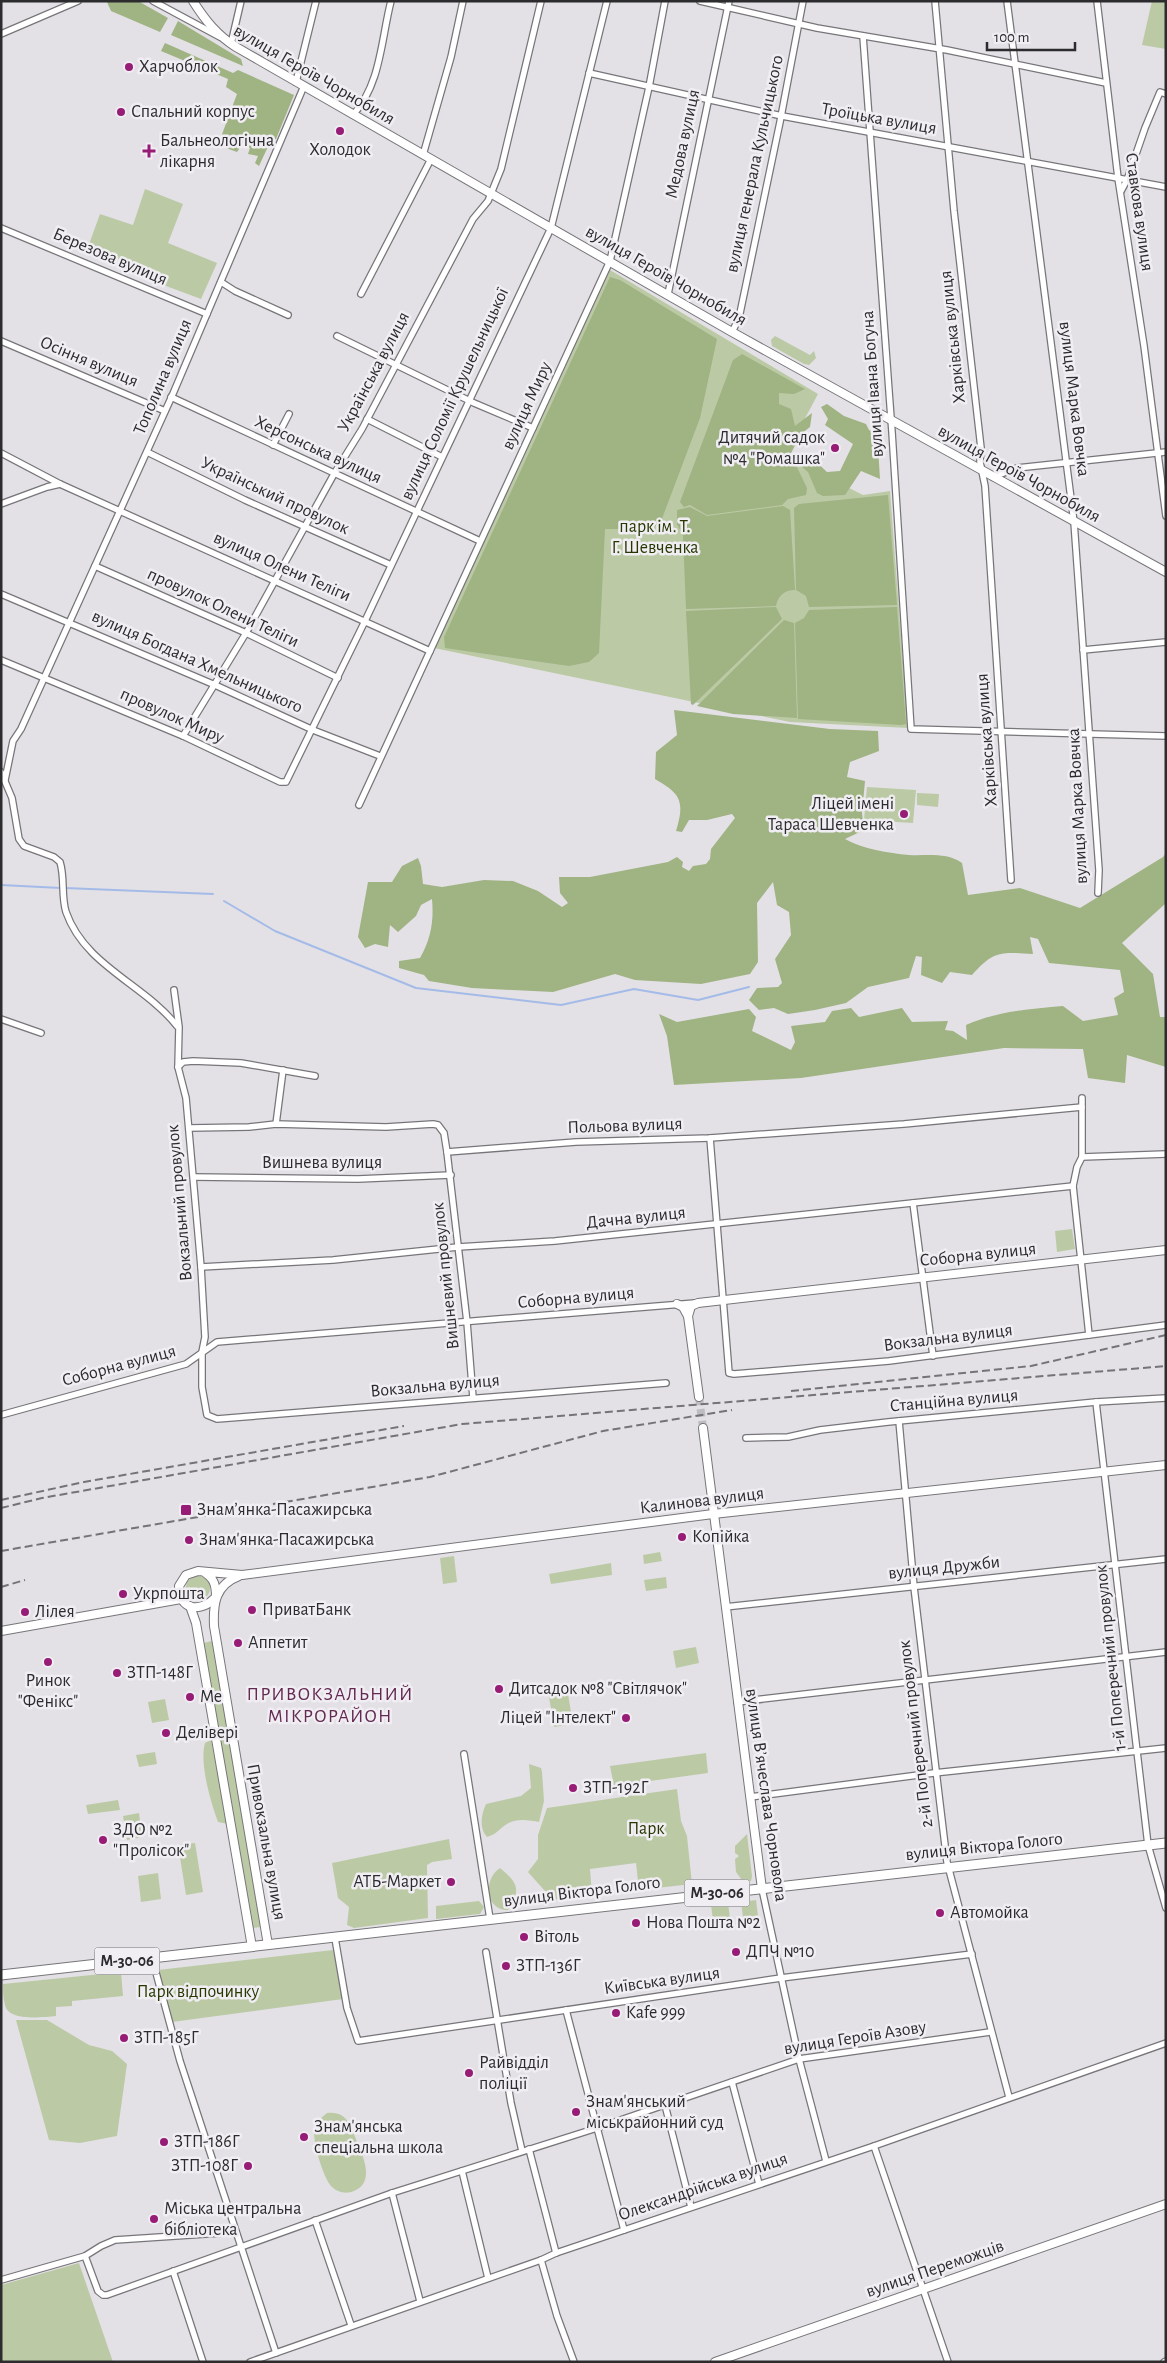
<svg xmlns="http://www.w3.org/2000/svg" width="1167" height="2363" font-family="'Alegreya Sans',sans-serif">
  <rect width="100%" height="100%" fill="#e3e1e6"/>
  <g fill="#bbcaa5">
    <polygon points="1152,1 1166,1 1166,49 1142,45"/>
    <polygon points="145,189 183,204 168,243 217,263 201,299 158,283 160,275 88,247 100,214 133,225"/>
    <polygon points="610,270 818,394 785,456 863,495 890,491 908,728 790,722 434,648"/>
    <polygon points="775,336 810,355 814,351 816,358 809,365 804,364 772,346 771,340"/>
    <polygon points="867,787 916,790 913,823 864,820"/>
    <polygon points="917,793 939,794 938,807 917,805"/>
    <polygon points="1072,1229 1075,1249 1057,1252 1055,1231"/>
    <polygon points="660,1552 662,1561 644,1564 643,1555"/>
    <polygon points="454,1556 457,1582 443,1584 440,1558"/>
    <polygon points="611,1563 612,1575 551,1584 549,1574"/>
    <circle cx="198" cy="1588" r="12"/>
    <polygon points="666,1577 667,1588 646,1591 644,1580"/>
    <polygon points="212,1641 262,1927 252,1928 203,1643"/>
    <polygon points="696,1647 699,1663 676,1668 673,1651"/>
    <polygon points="567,1688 573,1724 554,1727 548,1691"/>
    <polygon points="165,1699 169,1720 152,1723 148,1702"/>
    <path d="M211,1740L228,1824L218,1822C211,1803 199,1763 205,1743Z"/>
    <polygon points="155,1752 157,1764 139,1767 136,1755"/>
    <polygon points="706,1753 708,1773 614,1786 610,1766"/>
    <path d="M529,1764L541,1768L542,1772L544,1801L539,1822C529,1820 516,1818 507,1824C499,1829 497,1834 487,1837C479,1828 481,1815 486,1804L521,1796L531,1788Z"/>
    <polygon points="677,1789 681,1821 687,1836 692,1884 639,1890 636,1863 590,1869 592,1895 553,1900 528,1872 538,1859 538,1835 547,1808"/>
    <polygon points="118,1800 120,1810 88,1814 86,1805"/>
    <polygon points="139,1813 142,1837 127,1840 123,1816"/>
    <polygon points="747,1834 752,1876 751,1881 744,1883 736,1872 735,1859 739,1856 735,1853 735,1846"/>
    <polygon points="449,1839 452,1859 432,1862 427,1865 428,1918 354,1928 347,1925 349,1907 338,1898 332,1863"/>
    <polygon points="195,1843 203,1892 186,1895 178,1845"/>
    <path d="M500,1868C517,1882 522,1890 508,1910C485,1910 483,1879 500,1868Z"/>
    <polygon points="158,1873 161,1899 141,1902 138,1876"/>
    <polygon points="756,1900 758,1916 743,1917 741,1902"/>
    <polygon points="479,1901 484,1907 480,1914 436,1919 436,1906"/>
    <polygon points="728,1903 730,1918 713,1920 711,1905"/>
    <polygon points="333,1950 343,1999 172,2022 158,1970"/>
    <path d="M121,1972L123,1996L72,2001V2006L56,2007V2016C43,2017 9,2022 5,2005C3,1998 3,1991 3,1984Z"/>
    <polygon points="16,2020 47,2020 89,2045 112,2051 127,2064 117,2136 80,2143 49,2140"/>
    <path d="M327,2113C343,2111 349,2120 354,2134C360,2151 378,2181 354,2191C347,2194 338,2193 332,2187C323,2179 310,2134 315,2123Z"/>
    <polygon points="79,2263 113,2362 1,2362 1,2285"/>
  </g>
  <g fill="#a0b383">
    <polygon points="138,1 168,18 160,32 111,11 107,2"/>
    <polygon points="178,21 241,59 243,66 171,35"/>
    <polygon points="165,43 233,73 238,70 294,95 276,139 271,140 259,166 255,163 258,156 248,154 250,148 243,143 237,152 218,145 237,94 226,87 228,79 161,51"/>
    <polygon points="610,277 620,280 717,339 700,418 660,524 648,529 605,529 599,653 589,662 569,666 445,648 444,637"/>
    <polygon points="742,354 805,389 794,394 779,393 779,404 791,409 795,426 812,413 810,427 801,434 789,457 791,462 795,463 807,488 806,495 788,499 782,505 707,515 690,505 684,507 680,502 733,360"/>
    <polygon points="827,404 844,416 866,424 869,430 884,436 878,447 880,479 861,471 845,495 823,496 817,493 808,472 800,465 812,458 827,472 840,471 853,444 825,425 828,419 821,407"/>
    <polygon points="888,495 897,605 809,607 806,596 796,590 794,508 799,504"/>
    <path d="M783,506L790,510L795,590C784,590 778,596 776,606L686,609L683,536L677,524V510L690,507L707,516Z"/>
    <polygon points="776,607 782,619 693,705 691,704 686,611"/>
    <polygon points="897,607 906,724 901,725 798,719 795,623 804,618 809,610"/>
    <polygon points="784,620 794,623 797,718 733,714 697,706"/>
    <path d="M674,710L830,729L878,731L879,751L850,762L847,777L865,781L862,813L864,830L845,839C863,849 888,853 909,855C928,856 946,852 962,863L968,895L1020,888L1080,908L1163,857L1166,853V903L1122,943L1153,974L1160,1017H1166V1067L1127,1055L1125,1083L1088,1078L1083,1049L1004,1048L801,1078L674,1085L667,1036L659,1014L677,1022L749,1009L756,1017L752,1031L791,1050L795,1042L791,1026L825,1022L832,1011L851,1008L859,1017L902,1008L912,1022L948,1021L945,1030L953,1031L967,1040L966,1025C998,1011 1029,1009 1063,1006L1083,1021L1118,1015L1114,998L1124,992L1120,970L1049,963L1038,939L1030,937L1033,954C1001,952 994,950 972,975L950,972L942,983L921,975L922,957L916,956L909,978L868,987L846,1003L815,1010L788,1014L774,1008L759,1010L749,1000L757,988L778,987L782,983L775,959L791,935L789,912L777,905L773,882L757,903L758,962L750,974L701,984L635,980L615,974L553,992L472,988L429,981L424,975L399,968V961L420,958C431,939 434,921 432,899L421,905L416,916L398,932L390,925L388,947L375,944L365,948L358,937L368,882H392L402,866L418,858L421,866L423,884L442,887L484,880L513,881L538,891L562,907L568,903L560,893L559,877H590L668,862L677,857L683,862L682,867L689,871L693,866L706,864L710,859L711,849L735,818L732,814L707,820H689L682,832L676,831C685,801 681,794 655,779L656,752L677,735Z"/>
  </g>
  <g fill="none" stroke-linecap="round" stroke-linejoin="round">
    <g stroke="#a4bbe8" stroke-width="2">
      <polyline points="1,885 61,888"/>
      <polyline points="65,888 213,894"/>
      <polyline points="224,901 275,931 416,988 561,1005 634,989 698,1000 749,987"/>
    </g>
    <polyline stroke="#bebdc1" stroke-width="8" stroke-dasharray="8 4" stroke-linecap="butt" points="699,1397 703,1428"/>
    <defs>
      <g id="minor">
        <polyline points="153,1 220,37"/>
        <polyline points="700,1 817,28 947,50 1106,83"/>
        <polyline points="935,1 954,211 981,448 980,462 985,486 1011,880"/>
        <polyline points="1007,1 1074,522 1099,870 1098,893"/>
        <polyline points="1097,1 1118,178 1144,346 1166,516"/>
        <polyline points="1,34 78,1"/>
        <polyline points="863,36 892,432 911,729 1166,736"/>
        <polyline points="231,44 241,1"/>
        <polyline points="589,73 782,116 1166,187"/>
        <polyline points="296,82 316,1"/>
        <path d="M353,115C381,84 381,40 391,1"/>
        <polyline points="423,155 451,57 463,1"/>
        <polyline points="1121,191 1127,180 1145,128 1160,92 1166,94"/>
        <polyline points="1,228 207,314"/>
        <polyline points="221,282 235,291 288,315"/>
        <polyline points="361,294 431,159"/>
        <polyline points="668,294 729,1"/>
        <polyline points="732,332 739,318 780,122 803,1"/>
        <polyline points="337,336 474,403 533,428"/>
        <polyline points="1,341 165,411"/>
        <polyline points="171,397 480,541"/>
        <polyline points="367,419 442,457"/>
        <polyline points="273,445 289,414"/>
        <polyline points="147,452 245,500 391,565"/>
        <polyline points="1,453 60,484 430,651"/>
        <polyline points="993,477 1017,468 1166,452"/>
        <polyline points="1,504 47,487 60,484"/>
        <polyline points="95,566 246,633 338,678"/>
        <polyline points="1,594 215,685 313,730 380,756"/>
        <polyline points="1083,650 1166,642"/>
        <polyline points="1,660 183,736 280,782 286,782 365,621 551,228 607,1"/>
        <polyline points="183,736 246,633 334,474 362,429 473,219 488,201 501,169 541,1"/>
        <path d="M1,772L12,798L19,839L24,846L54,857L60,862C65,878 61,896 66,912C85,966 144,984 177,1026"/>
        <polyline points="5,780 13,741 21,729 172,396 304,86"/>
        <polyline points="359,805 610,261 649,87 665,1"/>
        <polyline points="174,990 179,1027 178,1067 186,1098 201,1267 205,1337 202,1352 202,1387 207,1415 217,1419 666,1383"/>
        <polyline points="1,1019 41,1033"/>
        <polyline points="178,1067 183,1062 193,1061 241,1063 315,1076"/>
        <polyline points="1082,1098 1082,1157 1077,1167 1073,1186 1089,1335"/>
        <polyline points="276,1124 283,1070"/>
        <polyline points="189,1128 249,1127 276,1124 386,1127 433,1124 438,1125 444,1133 447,1152 576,1142 710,1138 904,1124 1082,1107"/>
        <polyline points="710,1138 729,1373 734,1374 889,1361 1166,1325"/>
        <polyline points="447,1152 467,1322 473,1398"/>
        <polyline points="1082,1157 1166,1154"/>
        <polyline points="194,1177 358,1179 451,1175"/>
        <polyline points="913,1203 933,1356"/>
        <polyline points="201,1267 333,1260 458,1247 555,1241 1073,1186"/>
        <polyline points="1096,1402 1148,1845 1166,1908"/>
        <polyline points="1,1415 186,1364 217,1342 695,1303"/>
        <polyline points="899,1421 914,1587 947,1862 1009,2097"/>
        <polyline points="746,1438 788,1437 820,1430 888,1422 1096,1402 1166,1398"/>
        <polyline points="725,1607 1166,1559"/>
        <polyline points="737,1702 1166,1652"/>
        <polyline points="464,1754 490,1919"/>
        <polyline points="750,1797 934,1773 1166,1748"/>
        <polyline points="762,1889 799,2059 826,2161"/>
        <polyline points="335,1938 347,2008 358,2041 781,1978 972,1954"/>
        <polyline points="486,1952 511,2103 522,2151"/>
        <polyline points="152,1958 180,2061 276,2353"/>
        <polyline points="566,2010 624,2230"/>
        <polyline points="732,2082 759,2184"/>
        <polyline points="665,2105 691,2207"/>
        <polyline points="874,2146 948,2362"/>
        <polyline points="529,2149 556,2253"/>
        <polyline points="462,2171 488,2278"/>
        <polyline points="392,2193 420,2301"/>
        <polyline points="315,2220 351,2325"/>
        <polyline points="85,2256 98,2291 103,2295 107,2295 392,2193 597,2128 799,2059 990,2032"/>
        <polyline points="541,2260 557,2316 574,2362"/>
        <polyline points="173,2271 203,2362"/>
        <polyline points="1,2280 85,2256 101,2246 115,2240 236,2232"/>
        <polyline points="250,2362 541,2260 556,2253 874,2146 1166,2043"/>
        <polyline points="1164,2362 1166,2361"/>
      </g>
      <g id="tertiary">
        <path d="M193,1C205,20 217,35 236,47L732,332L1166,572"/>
        <polyline points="677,1304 683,1307 688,1316"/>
        <polyline points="699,1397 688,1316 691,1306 698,1303 1166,1250"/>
        <polyline points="703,1428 762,1889"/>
        <path d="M204,1572C214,1578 216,1585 216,1597C201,1613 179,1611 179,1586L186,1575L198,1571L242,1575L713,1514L1166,1465"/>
        <path d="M239,1576C215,1585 213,1604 214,1626L268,1945"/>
        <polyline points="190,1606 196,1623 252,1947"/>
        <polyline points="1,1631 181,1599"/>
        <polyline points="715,2362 1166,2204"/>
      </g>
      <polyline id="primary" points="1,1975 1166,1843"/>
    </defs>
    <use href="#minor" stroke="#777579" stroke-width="8"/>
    <use href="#tertiary" stroke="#777579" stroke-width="10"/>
    <use href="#primary" stroke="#777579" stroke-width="11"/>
    <use href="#minor" stroke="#fff" stroke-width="5.5"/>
    <use href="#tertiary" stroke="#fff" stroke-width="8"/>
    <use href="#primary" stroke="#fff" stroke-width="9"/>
    <g stroke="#747376" stroke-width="2" stroke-dasharray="8 4" stroke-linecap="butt">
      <polyline points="791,1391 1031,1366 1166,1335"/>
      <polyline points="1,1500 84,1482 404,1426"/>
      <polyline points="1,1508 42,1498 462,1424 1166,1366"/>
      <polyline points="1,1551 430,1477 603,1431 732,1410"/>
      <polyline points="1,1587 25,1580"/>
    </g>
  </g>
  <g fill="#961c76" stroke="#f0eef3" stroke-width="2">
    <circle cx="129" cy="67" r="5"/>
    <circle cx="121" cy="112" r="5"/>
    <circle cx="340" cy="131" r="5"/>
    <path d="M146.5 143.5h5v5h5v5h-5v5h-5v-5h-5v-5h5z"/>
    <circle cx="835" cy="448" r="5"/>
    <circle cx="904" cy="814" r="5"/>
    <rect x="180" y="1504" width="12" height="12" rx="2.5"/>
    <circle cx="682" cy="1537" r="5"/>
    <circle cx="189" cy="1540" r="5"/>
    <circle cx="123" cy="1594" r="5"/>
    <circle cx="252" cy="1610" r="5"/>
    <circle cx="25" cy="1612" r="5"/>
    <circle cx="238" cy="1643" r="5"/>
    <circle cx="48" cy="1662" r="5"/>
    <circle cx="117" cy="1673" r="5"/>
    <circle cx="499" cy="1689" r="5"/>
    <circle cx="190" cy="1697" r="5"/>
    <circle cx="626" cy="1718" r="5"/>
    <circle cx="166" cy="1733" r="5"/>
    <circle cx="573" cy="1788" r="5"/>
    <circle cx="103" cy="1840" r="5"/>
    <circle cx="451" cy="1882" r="5"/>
    <circle cx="940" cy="1913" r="5"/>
    <circle cx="636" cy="1923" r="5"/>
    <circle cx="524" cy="1937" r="5"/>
    <circle cx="736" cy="1952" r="5"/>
    <circle cx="506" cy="1966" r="5"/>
    <circle cx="616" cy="2013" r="5"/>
    <circle cx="124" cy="2038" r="5"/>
    <circle cx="469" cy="2073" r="5"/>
    <circle cx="576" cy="2112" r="5"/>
    <circle cx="304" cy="2137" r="5"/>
    <circle cx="164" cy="2142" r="5"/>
    <circle cx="248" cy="2166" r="5"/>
    <circle cx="154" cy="2219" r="5"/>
  </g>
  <g text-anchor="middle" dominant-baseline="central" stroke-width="5" stroke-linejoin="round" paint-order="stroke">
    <g fill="#f0eef3" stroke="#676668" stroke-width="1">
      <rect x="684.5" y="1879.5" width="65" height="27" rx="4"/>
      <rect x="94.5" y="1947.5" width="65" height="27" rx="4"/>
    </g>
    <g font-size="16" font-weight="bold" fill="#2c2b2d">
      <text x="717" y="1893">М-30-06</text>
      <text x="127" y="1961">М-30-06</text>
    </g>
    <g font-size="18" fill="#2c2b2d" stroke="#f0eef3" text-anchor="start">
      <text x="139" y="67">Харчоблок</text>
      <text x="131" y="112">Спальний корпус</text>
      <text x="160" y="141">Бальнеологічна<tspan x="160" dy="21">лікарня</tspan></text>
      <text x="340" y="150" text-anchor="middle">Холодок</text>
      <text x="825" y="438" text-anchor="end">Дитячий садок<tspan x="825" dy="21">№4 "Ромашка"</tspan></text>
      <text x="894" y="804" text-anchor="end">Ліцей імені<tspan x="894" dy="21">Тараса Шевченка</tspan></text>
      <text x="197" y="1510">Знам’янка-Пасажирська</text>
      <text x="692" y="1537">Копійка</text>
      <text x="199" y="1540">Знам'янка-Пасажирська</text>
      <text x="133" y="1594">Укрпошта</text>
      <text x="262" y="1610">ПриватБанк</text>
      <text x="35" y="1612">Лілея</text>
      <text x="248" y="1643">Аппетит</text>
      <text x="127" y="1673">ЗТП-148Г</text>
      <text x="48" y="1681" text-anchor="middle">Ринок<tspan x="48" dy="21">"Фенікс"</tspan></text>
      <text x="509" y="1689">Дитсадок №8 "Світлячок"</text>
      <text x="200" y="1697">Me</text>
      <text x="616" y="1718" text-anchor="end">Ліцей "Інтелект"</text>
      <text x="176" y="1733">Делівері</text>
      <text x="583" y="1788">ЗТП-192Г</text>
      <text x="113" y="1830">ЗДО №2<tspan x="113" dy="21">"Пролісок"</tspan></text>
      <text x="441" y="1882" text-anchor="end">АТБ-Маркет</text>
      <text x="950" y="1913">Автомойка</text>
      <text x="646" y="1923">Нова Пошта №2</text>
      <text x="534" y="1937">Вітоль</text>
      <text x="746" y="1952">ДПЧ №10</text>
      <text x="516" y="1966">ЗТП-136Г</text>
      <text x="626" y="2013">Kafe 999</text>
      <text x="134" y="2038">ЗТП-185Г</text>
      <text x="479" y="2063">Райвідділ<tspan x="479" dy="21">поліції</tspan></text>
      <text x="586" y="2102">Знам'янський<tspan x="586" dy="21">міськрайонний суд</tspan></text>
      <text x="314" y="2127">Знам'янська<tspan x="314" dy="21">спеціальна школа</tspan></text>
      <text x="174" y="2142">ЗТП-186Г</text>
      <text x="238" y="2166" text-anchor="end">ЗТП-108Г</text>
      <text x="164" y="2209">Міська центральна<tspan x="164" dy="21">бібліотека</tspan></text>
    </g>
    <g font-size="18" fill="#2c2b2d" stroke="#f0eef3">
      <text transform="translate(314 75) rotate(30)">вулиця Героїв Чорнобиля</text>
      <text transform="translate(879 119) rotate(10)">Троїцька вулиця</text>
      <text transform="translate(683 144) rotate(-78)">Медова вулиця</text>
      <text transform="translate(755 164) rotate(-78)">вулиця генерала Кульчицького</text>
      <text transform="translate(1139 212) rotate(82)">Ставкова вулиця</text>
      <text transform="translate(110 257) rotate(23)">Березова вулиця</text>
      <text transform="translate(666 276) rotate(30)">вулиця Героїв Чорнобиля</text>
      <text transform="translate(953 337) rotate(-96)">Харківська вулиця</text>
      <text transform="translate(89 362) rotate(23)">Осіння вулиця</text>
      <text transform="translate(374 372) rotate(-62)">Українська вулиця</text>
      <text transform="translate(163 377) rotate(-67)">Тополина вулиця</text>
      <text transform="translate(873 384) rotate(-94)">вулиця Івана Богуна</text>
      <text transform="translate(455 394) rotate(-65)">вулиця Соломії Крушельницької</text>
      <text transform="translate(1074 399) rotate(83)">вулиця Марка Вовчка</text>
      <text transform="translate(527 406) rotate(-65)">вулиця Миру</text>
      <text transform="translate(318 450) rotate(25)">Херсонська вулиця</text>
      <text transform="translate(1019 474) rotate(29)">вулиця Героїв Чорнобиля</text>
      <text transform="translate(275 496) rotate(25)">Український провулок</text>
      <text transform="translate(282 567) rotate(24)">вулиця Олени Теліги</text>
      <text transform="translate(223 608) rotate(25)">провулок Олени Теліги</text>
      <text transform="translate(197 662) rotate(24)">вулиця Богдана Хмельницького</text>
      <text transform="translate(172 716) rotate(24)">провулок Миру</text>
      <text transform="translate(987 740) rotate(-94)">Харківська вулиця</text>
      <text transform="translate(1078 806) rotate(-93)">вулиця Марка Вовчка</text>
      <text transform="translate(625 1126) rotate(-2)">Польова вулиця</text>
      <text x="322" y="1163">Вишнева вулиця</text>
      <text transform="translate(180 1203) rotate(-95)">Вокзальний провулок</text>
      <text transform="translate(636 1218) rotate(-6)">Дачна вулиця</text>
      <text transform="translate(978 1255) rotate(-6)">Соборна вулиця</text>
      <text transform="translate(446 1276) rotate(-96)">Вишневий провулок</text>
      <text transform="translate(576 1298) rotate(-5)">Соборна вулиця</text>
      <text transform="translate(948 1338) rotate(-7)">Вокзальна вулиця</text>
      <text transform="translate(119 1366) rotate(-15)">Соборна вулиця</text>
      <text transform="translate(435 1386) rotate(-5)">Вокзальна вулиця</text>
      <text transform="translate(954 1401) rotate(-5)">Станційна вулиця</text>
      <text transform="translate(702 1501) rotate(-7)">Калинова вулиця</text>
      <text transform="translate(944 1568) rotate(-6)">вулиця Дружби</text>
      <text transform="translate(1111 1658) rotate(-96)">1-й Поперечний провулок</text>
      <text transform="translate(916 1734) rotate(-97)">2-й Поперечний провулок</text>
      <text transform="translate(766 1795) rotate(82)">вулиця Вʼячеслава Чорновола</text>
      <text transform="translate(266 1842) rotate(80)">Привокзальна вулиця</text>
      <text transform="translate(984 1847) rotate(-6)">вулиця Віктора Голого</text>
      <text transform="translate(582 1892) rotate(-7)">вулиця Віктора Голого</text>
      <text transform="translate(662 1981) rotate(-8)">Київська вулиця</text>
      <text transform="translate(855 2038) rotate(-9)">вулиця Героїв Азову</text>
      <text transform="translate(703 2187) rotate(-19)">Олександрійська вулиця</text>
      <text transform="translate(935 2269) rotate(-19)">вулиця Переможців</text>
    </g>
    <g font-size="18" fill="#273700" stroke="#f0eef3">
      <text x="655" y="527">парк ім. Т.<tspan x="655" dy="21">Г. Шевченка</tspan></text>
      <text x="646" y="1829">Парк</text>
      <text x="198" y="1992">Парк відпочинку</text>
    </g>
    <g font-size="19" letter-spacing="1" fill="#642951" stroke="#f0eef3">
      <text x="330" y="1694">ПРИВОКЗАЛЬНИЙ<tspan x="330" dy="22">МІКРОРАЙОН</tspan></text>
    </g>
  </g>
  <rect width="1167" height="2363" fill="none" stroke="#2c2b2d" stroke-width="5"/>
  <path d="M987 42v8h88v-8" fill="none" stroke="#2c2b2d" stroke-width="2.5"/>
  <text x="994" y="42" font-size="15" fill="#2c2b2d" stroke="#f0eef3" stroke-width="4" paint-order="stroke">100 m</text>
</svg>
